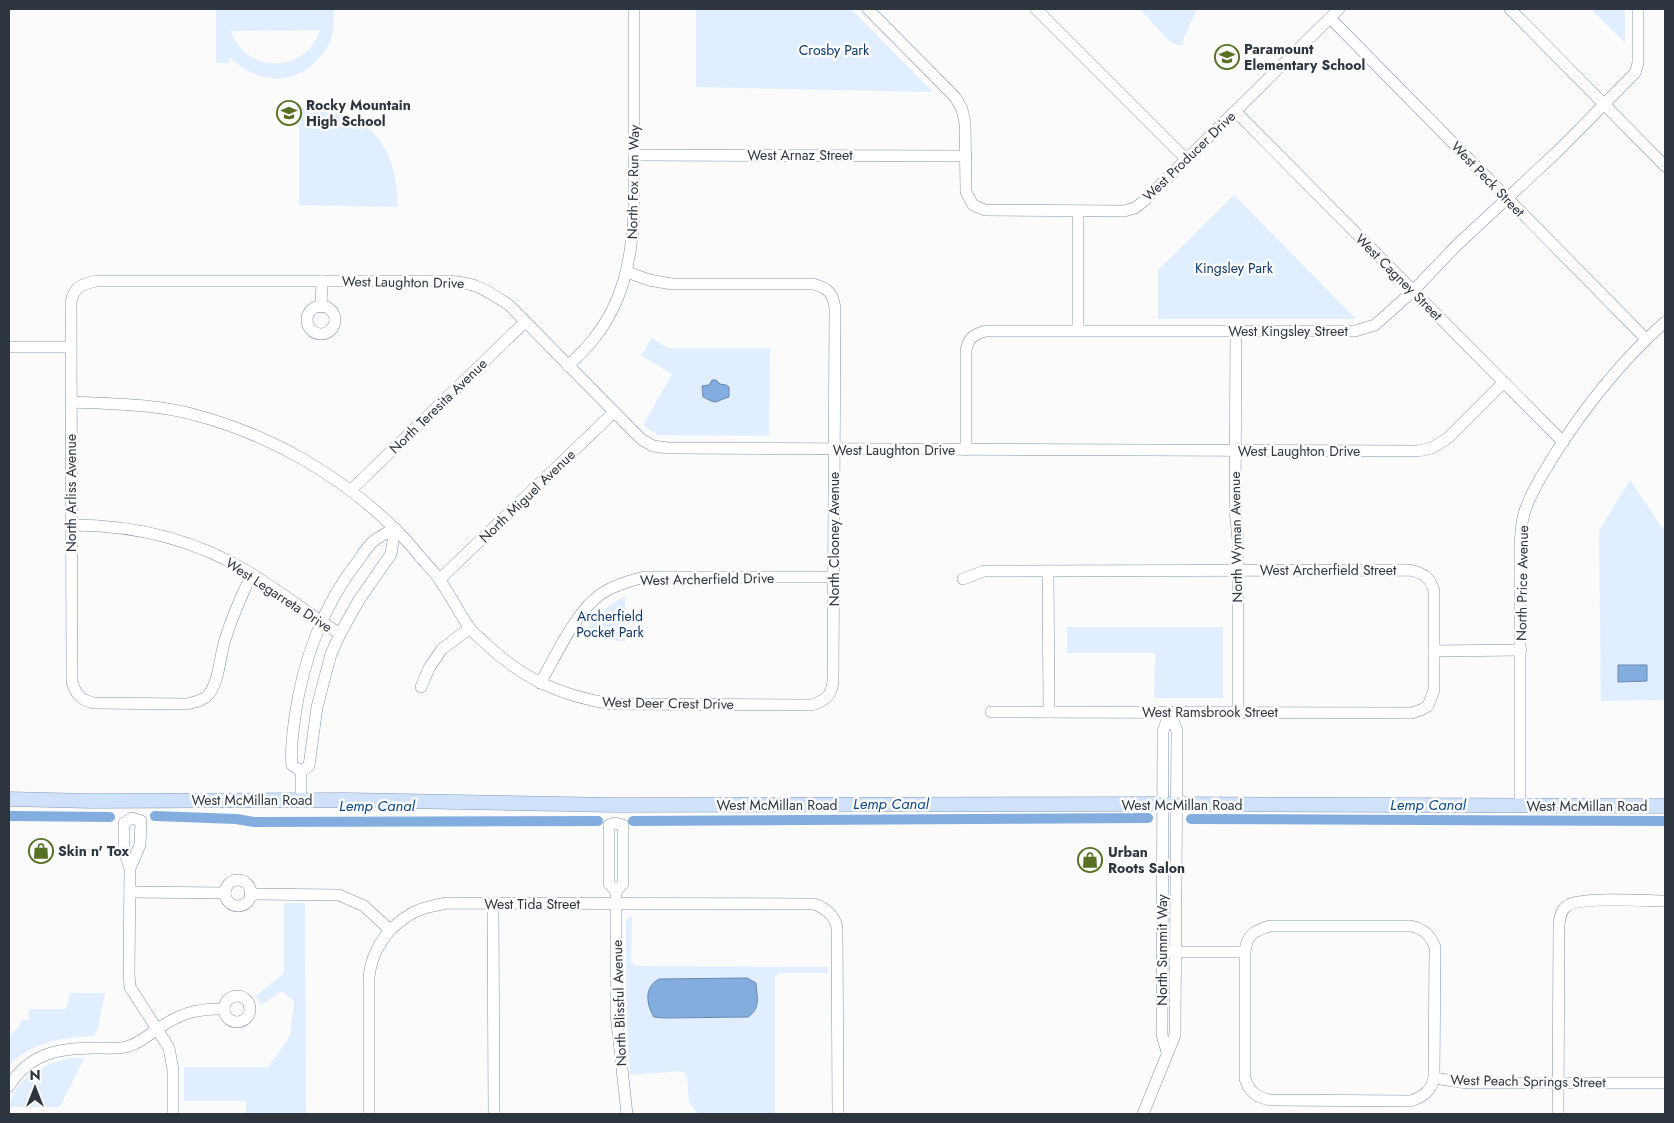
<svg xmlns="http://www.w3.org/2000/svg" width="1674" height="1123" font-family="Jost,sans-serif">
  <rect width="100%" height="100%" fill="#fbfbfb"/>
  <g fill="#e0eeff" fill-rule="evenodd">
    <path d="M216,9H334C334,20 334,32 330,43C326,51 319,58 313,64C287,87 253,81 230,57V63H216ZM320,30C306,74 246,75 231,31Z"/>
    <polygon points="696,9 851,9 933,92 696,87"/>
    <polygon points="1140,9 1197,9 1185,35 1182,45 1174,44 1168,40"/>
    <polygon points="1591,9 1625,9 1625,43"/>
    <path d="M318,107C325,108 333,109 340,112C384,128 397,164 398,207L299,205V108Z"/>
    <polygon points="1234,195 1356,319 1158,319 1158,270"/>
    <polygon points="652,338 668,348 770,348 769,436 657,435 643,425 672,374 641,355"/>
    <polygon points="1630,480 1665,532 1664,700 1601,701 1599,531"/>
    <path d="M625,596V641H618L584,633C595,617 608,605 625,596Z"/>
    <polygon points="1067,627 1223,627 1223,698 1154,698 1155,653 1067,653"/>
    <polygon points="284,903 305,903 306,1114 246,1114 246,1101 184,1101 184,1067 268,1067 290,1036 294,1001 282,991 261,1005 256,996 284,973"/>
    <polygon points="632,916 631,961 636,966 828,967 828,973 780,973 775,976 775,1114 698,1114 689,1102 687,1075 682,1071 630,1075 626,1012 626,920"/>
    <path d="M70,993H105L98,1027L94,1036C63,1037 31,1042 9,1066V1036L19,1027L21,1020H29V1009H66Z"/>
    <path d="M70,1058H84L60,1107H9C14,1078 44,1064 70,1058Z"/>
  </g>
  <g fill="#84addf" stroke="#6a89af">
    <path d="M712,380H716L720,384L726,385L729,387V397C713,402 719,405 703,397L702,386L709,385Z"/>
    <polygon points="1618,665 1647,665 1647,681 1618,682"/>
    <path d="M747,978L756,983C757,997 761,1008 748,1017L663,1018L654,1017C646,1004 644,987 659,979Z"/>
  </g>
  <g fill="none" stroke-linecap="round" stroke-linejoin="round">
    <g stroke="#84addf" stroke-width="10">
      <polyline points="9,816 110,817"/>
      <polyline points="155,816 236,819 254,822 598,821"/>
      <polyline points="1191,819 1665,821"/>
      <polyline points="633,821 1148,818"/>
    </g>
    <defs>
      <g id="minor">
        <polyline points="868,9 955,97 962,109 965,123 966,192 973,205 985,210 1124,211 1135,208 1144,201 1339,9"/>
        <polyline points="1036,9 1186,159"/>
        <polyline points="1510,9 1665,166"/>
        <polyline points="1330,18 1646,339"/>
        <polyline points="1235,111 1563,442"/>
        <polyline points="634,155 966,156"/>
        <circle cx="321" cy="320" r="14"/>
        <polyline points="321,307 322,281"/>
        <polyline points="1078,330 1078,211"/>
        <polyline points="1236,331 1235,509 1238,540 1238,712"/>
        <polyline points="9,347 71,347"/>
        <path d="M568,366C576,358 585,350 592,341C623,304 631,261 634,214V9"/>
        <path d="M71,402C114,404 158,404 199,416C272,436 340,475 394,528C404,537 413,548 422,559C428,566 436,573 441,582C451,596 459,613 469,627C473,633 480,638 485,643C523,679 561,696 612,704L812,705C825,700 831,697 833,682L835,308C833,293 828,288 813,284H672L649,280L627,272"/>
        <path d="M966,450V351C968,338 974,334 986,331H1355L1375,325L1413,291L1456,246L1559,150L1635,73L1638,63V9"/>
        <polyline points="351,490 525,322"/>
        <path d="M71,525C136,525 197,540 252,574C282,593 311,615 340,634"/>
        <path d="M395,528L391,554L359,600L340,634L331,654L317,707L309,766L301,771L292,765C290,748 293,733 295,716C303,661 323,605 358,561C363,554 368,545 375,540C381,536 388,532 395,528Z"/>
        <polyline points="1048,571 1049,712"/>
        <path d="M252,574C241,596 231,620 224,643C220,658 218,685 208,695C203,701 194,702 187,704L94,703C81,700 76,695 72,682L71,302C74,287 82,284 96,281H449C477,283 486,290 509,305L641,439L653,446L668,448L1418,451L1432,448L1448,438L1504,382"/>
        <polyline points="440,579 614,412"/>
        <path d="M963,579L984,571L1410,570C1423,573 1430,577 1434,591V690L1428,706L1421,710L1411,713L991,712"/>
        <polyline points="1434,651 1521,650"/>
        <path d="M540,683C556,656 576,611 601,594C614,585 630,581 644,577H834"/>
        <polyline points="421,687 429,668 442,649 470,628"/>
        <polyline points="301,771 301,799"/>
        <path d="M1520,805V546C1521,533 1521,519 1526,508C1532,490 1543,474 1553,457C1584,408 1621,361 1665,322"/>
        <polygon points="615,823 623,825 623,884 616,891 609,884 609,825"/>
        <polyline points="130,868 140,845 141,821 132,818 124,823 124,852 130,868 129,974 130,987 169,1048 173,1070 173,1114"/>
        <circle cx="238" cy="893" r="13"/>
        <polyline points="616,891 616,1014 627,1114"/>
        <polyline points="130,892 225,893"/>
        <path d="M250,894L339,895L364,906L390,930C411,911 419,908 447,903L814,904C826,908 834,915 837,927L838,1114"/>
        <polyline points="493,904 494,1114"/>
        <path d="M1162,952H1245C1247,934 1254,931 1270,926H1411C1424,929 1430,935 1435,947L1434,1078"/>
        <path d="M1245,952V1079C1250,1093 1257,1097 1270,1100L1411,1101C1424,1096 1431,1091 1434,1078L1467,1083H1665"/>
        <circle cx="237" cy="1009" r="13"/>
        <polyline points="1167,1052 1162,1035 1163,731 1170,712"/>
        <path d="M9,1086C30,1053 59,1048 95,1048C105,1048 117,1049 126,1047C138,1044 146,1037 156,1030C179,1014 196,1008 224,1009"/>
        <path d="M369,1114V977C371,958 378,945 390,930"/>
        <polyline points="1143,1114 1175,1035 1177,731 1170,712"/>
        <path d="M1558,1114L1559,924C1560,917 1561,910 1567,906C1579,896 1647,901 1665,901"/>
      </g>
      <polyline id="major" points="9,799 91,801 347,800 615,805 1162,804 1665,806"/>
    </defs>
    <use href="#minor" stroke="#8194ac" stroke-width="12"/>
    <use href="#major" stroke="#8299b6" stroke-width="15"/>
    <use href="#minor" stroke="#fff" stroke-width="11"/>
    <use href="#major" stroke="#cfe2fa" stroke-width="14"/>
  </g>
  <defs>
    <symbol id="school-ring" viewBox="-11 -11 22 22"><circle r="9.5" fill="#fbfbfb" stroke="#577022" stroke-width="1.5"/><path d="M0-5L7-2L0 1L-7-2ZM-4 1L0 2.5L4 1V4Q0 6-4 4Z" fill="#577022"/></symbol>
    <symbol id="shop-ring" viewBox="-11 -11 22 22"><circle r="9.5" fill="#fbfbfb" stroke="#577022" stroke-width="1.5"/><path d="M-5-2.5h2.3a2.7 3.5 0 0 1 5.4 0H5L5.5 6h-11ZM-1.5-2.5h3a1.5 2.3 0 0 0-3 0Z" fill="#577022"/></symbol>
  </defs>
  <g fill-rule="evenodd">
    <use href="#school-ring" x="1213" y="43" width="28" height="28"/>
    <use href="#school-ring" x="275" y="99" width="28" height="28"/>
    <use href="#shop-ring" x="27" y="837" width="28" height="28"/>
    <use href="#shop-ring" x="1076" y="846" width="28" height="28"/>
  </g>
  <g text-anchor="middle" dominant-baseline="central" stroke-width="5" stroke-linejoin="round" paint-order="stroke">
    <g font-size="14" font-weight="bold" fill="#2d353f" stroke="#fbfbfb" text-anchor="start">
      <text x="1244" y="49">Paramount<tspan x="1244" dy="16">Elementary School</tspan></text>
      <text x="306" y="105">Rocky Mountain<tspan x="306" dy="16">High School</tspan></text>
      <text x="58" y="851">Skin n' Tox</text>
      <text x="1108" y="852">Urban<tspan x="1108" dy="16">Roots Salon</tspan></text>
    </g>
    <g font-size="14" fill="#0e3967" stroke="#fbfbfb">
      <text x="834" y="50">Crosby Park</text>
      <text x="1234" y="268">Kingsley Park</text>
      <text x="610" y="616">Archerfield<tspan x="610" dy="16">Pocket Park</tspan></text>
    </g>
    <g font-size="14" fill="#2d353f" stroke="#fbfbfb">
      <text x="800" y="155">West Arnaz Street</text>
      <text transform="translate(1189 156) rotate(-44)">West Producer Drive</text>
      <text transform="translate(1488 179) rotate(46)">West Peck Street</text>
      <text transform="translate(633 182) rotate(-89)">North Fox Run Way</text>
      <text transform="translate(1399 277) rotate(45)">West Cagney Street</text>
      <text transform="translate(403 282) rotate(1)">West Laughton Drive</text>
      <text x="1288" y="331">West Kingsley Street</text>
      <text transform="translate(438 406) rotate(-44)">North Teresita Avenue</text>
      <text x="894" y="450">West Laughton Drive</text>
      <text x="1299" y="451">West Laughton Drive</text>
      <text transform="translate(71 493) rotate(-90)">North Arliss Avenue</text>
      <text transform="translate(527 496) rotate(-44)">North Miguel Avenue</text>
      <text transform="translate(1236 537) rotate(-91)">North Wyman Avenue</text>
      <text transform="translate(834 539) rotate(-90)">North Clooney Avenue</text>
      <text x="1328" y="570">West Archerfield Street</text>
      <text transform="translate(707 579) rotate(-1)">West Archerfield Drive</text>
      <text transform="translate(1522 583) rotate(-89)">North Price Avenue</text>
      <text transform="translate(279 595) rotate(33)">West Legarreta Drive</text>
      <text transform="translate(668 703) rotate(1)">West Deer Crest Drive</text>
      <text x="1210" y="712">West Ramsbrook Street</text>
      <text x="252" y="800">West McMillan Road</text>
      <text x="777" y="805">West McMillan Road</text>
      <text x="1182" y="805">West McMillan Road</text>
      <text x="1587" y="806">West McMillan Road</text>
      <text x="532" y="904">West Tida Street</text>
      <text transform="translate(1162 950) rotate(-90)">North Summit Way</text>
      <text transform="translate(619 1003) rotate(-92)">North Blissful Avenue</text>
      <text transform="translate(1528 1081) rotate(1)">West Peach Springs Street</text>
    </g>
    <g font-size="15" font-style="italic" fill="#104a86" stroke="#fbfbfb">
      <text x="891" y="804">Lemp Canal</text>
      <text x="1428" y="805">Lemp Canal</text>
      <text x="377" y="806">Lemp Canal</text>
    </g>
  </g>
  <rect width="1674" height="1123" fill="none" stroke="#2d353f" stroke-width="20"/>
  <g transform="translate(35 1088)" stroke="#fbfbfb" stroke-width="4" paint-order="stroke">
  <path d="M0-4L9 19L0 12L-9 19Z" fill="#2d353f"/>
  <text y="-8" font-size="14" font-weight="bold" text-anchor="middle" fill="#2d353f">N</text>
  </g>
</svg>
